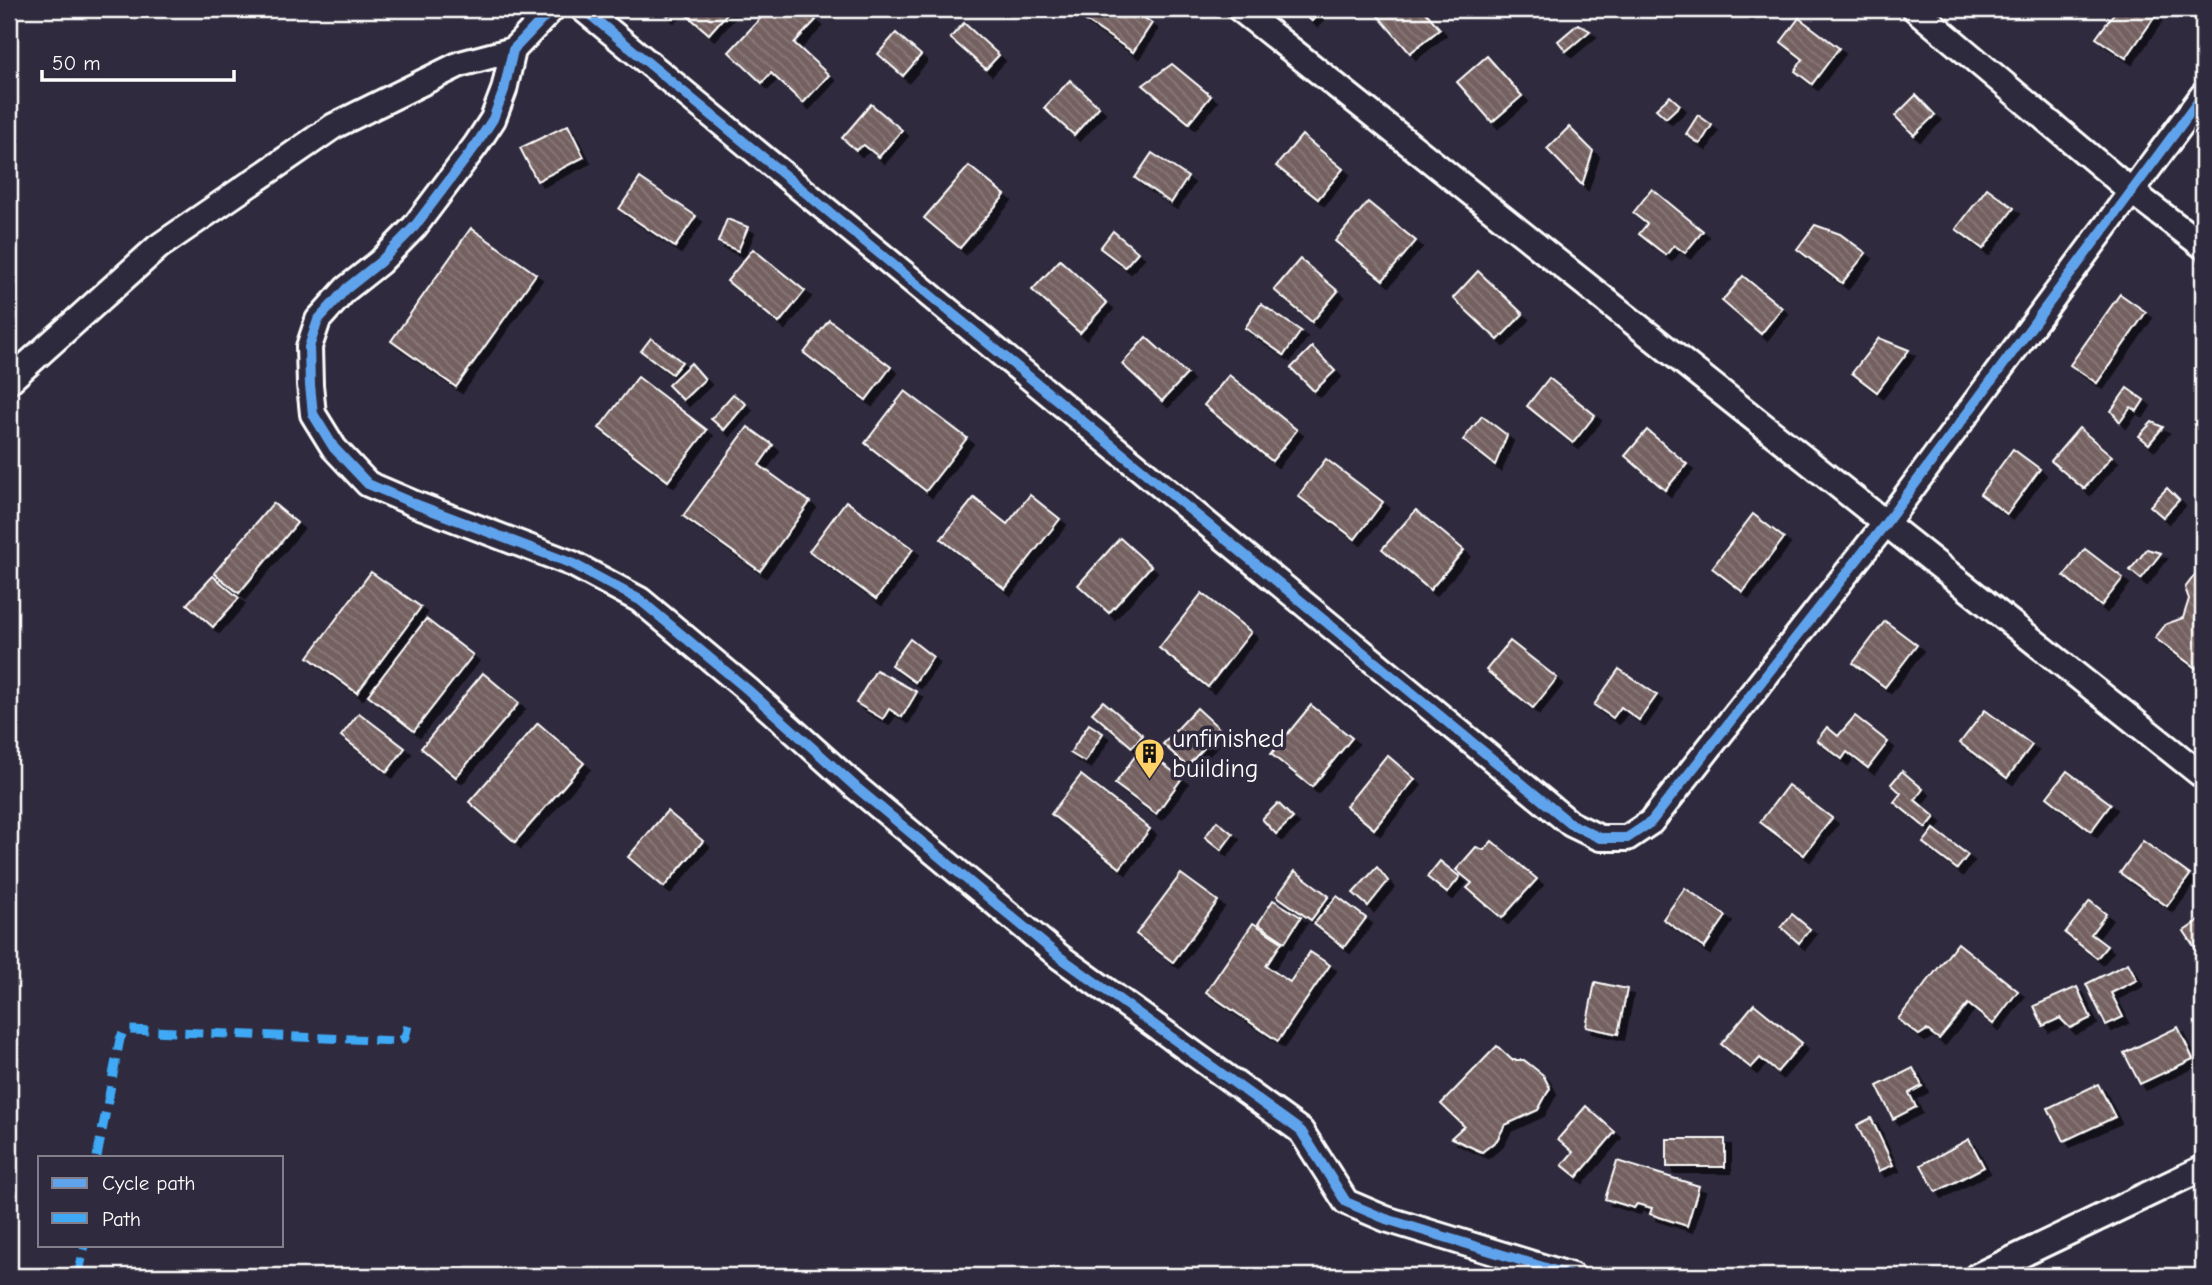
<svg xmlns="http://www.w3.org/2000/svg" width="2212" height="1285" font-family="'Comic Neue',sans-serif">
  <defs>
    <pattern id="building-back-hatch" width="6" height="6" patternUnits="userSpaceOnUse" patternTransform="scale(1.75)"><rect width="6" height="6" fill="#746161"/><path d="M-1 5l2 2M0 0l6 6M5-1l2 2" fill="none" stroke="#897979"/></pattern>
    <filter id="shadow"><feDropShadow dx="6" dy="6" stdDeviation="0" flood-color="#0009"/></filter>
  </defs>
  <rect width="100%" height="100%" fill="#2f2a3d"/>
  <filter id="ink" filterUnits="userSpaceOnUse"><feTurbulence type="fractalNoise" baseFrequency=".0143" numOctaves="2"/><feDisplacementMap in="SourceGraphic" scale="14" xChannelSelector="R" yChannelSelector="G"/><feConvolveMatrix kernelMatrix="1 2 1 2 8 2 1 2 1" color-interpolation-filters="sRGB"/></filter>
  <g filter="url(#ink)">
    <g fill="url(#building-back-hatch)" stroke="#fff" stroke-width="2" filter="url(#shadow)">
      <polygon points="660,9 731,9 709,34 680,9 668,16"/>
      <polygon points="769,9 803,9 816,20 794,43 829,75 803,103 771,73 762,83 729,52"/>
      <polygon points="1089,9 1131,9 1152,23 1133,52 1083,19"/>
      <polygon points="1297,9 1322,9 1312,21"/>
      <polygon points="1423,9 1440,29 1410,53 1373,10"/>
      <polygon points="2117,9 2148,9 2156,15 2126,58 2096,38"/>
      <polygon points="1799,18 1839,48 1812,84 1795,71 1803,59 1781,42"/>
      <polygon points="964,23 999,55 986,69 950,38"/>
      <polygon points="1578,24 1590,31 1566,51 1558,41"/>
      <polygon points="896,33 921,55 903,76 878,54"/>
      <polygon points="1487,56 1522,96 1492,122 1457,82"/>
      <polygon points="1172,64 1211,96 1189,123 1143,85"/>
      <polygon points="1070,80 1099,107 1074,135 1044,108"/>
      <polygon points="1916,95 1935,115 1914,135 1895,116"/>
      <polygon points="1670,96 1680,105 1666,118 1656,109"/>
      <polygon points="871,104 902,130 879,157 864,145 856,150 842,138"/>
      <polygon points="1698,115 1712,125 1700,144 1686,134"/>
      <polygon points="568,125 584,157 537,181 520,148"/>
      <polygon points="1569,127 1593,151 1582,185 1547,149"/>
      <polygon points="1302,135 1343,169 1318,199 1276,166"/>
      <polygon points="1152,153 1188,177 1171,203 1135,178"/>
      <polygon points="969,166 1005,195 960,248 924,218"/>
      <polygon points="640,178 696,216 675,247 619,209"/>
      <polygon points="1987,188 2014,208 1983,249 1956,229"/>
      <polygon points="1652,189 1703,231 1685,253 1674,245 1666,255 1639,234 1647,224 1633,213"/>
      <polygon points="1368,202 1416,241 1383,280 1335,241"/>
      <polygon points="727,219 748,227 738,251 718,242"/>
      <polygon points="1815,225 1840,234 1866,253 1842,283 1797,249"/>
      <polygon points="471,228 536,274 456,387 391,341"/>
      <polygon points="1113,231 1138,252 1125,267 1100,248"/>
      <polygon points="753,249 805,291 779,323 727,281"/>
      <polygon points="1300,259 1338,291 1312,322 1274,290"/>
      <polygon points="1060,260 1107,303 1080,333 1032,290"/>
      <polygon points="1478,271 1523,314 1498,340 1453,298"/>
      <polygon points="1743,276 1782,308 1761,334 1722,301"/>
      <polygon points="2120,294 2146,312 2097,383 2070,365"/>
      <polygon points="1261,304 1301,331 1284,355 1245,328"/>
      <polygon points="829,320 891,367 866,400 804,353"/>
      <polygon points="1146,337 1187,374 1162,401 1122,364"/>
      <polygon points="651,338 682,362 672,374 641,351"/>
      <polygon points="1879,338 1909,350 1877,392 1852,373"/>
      <polygon points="1312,347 1335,371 1314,391 1291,368"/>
      <polygon points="691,363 705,379 683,400 668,385"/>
      <polygon points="1229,375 1297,430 1272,461 1204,405"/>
      <polygon points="638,377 707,430 668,481 599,428"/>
      <polygon points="1549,378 1595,415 1573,443 1527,406"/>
      <polygon points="2127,388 2144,400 2137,411 2131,407 2120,422 2111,411"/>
      <polygon points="905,391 967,438 926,491 865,443"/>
      <polygon points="733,394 746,404 724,430 711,419"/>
      <polygon points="1482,416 1507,435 1495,465 1463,440"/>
      <polygon points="2152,422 2163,427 2149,444 2139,436"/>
      <polygon points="748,427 773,445 759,465 810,502 760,571 683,516"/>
      <polygon points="2079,428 2112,456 2084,489 2051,461"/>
      <polygon points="1647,430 1687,464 1665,490 1625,456"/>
      <polygon points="2013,449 2040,469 2007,514 1980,494"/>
      <polygon points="1326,459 1383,502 1355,539 1298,496"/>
      <polygon points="2167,488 2179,500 2163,517 2150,506"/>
      <polygon points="1030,495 1060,519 1005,589 941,539 974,498 1007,524"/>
      <polygon points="846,501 913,549 876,599 809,551"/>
      <polygon points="273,503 297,523 239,593 214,573"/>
      <polygon points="1416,510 1464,550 1430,590 1382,549"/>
      <polygon points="1753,514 1784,538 1743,592 1712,568"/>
      <polygon points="1120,538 1151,566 1109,613 1078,585"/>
      <polygon points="2085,549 2123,578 2101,606 2064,576"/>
      <polygon points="2147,549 2161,553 2141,579 2130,570"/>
      <polygon points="2203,564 2203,669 2201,672 2155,638 2166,624 2183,618 2189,599 2185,588"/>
      <polygon points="371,572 421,607 357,693 308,657"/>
      <polygon points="213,576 239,598 213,627 187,604"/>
      <polygon points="1202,593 1251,632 1208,687 1159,648"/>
      <polygon points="426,619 473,655 414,731 368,695"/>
      <polygon points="1885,621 1917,645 1885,687 1853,663"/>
      <polygon points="910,639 933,657 915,682 891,665"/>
      <polygon points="1510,641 1557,678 1533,708 1486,670"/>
      <polygon points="1619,669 1657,695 1639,720 1621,707 1613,718 1594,705"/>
      <polygon points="876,670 917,692 902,717 889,709 883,719 856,703"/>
      <polygon points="483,673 519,703 456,777 421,748"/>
      <polygon points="1103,701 1143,735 1132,747 1092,713"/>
      <polygon points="1311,705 1352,738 1312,787 1271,754"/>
      <polygon points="1197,708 1221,730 1187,766 1163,744"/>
      <polygon points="1985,710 2032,745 2007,778 1960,743"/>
      <polygon points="359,713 405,748 387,772 341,736"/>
      <polygon points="1855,716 1888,742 1868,768 1847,752 1842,759 1817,740 1827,727 1838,736"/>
      <polygon points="538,723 584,763 515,842 469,802"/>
      <polygon points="1089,724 1103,733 1085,762 1070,753"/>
      <polygon points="1141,748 1182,778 1156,814 1115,784"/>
      <polygon points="1387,755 1415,779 1374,829 1346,806"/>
      <polygon points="1902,771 1923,789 1915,800 1935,817 1926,828 1894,802 1901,793 1891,784"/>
      <polygon points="2067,771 2111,804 2091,831 2047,797"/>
      <polygon points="1081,775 1150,829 1120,868 1051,814"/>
      <polygon points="1788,785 1832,818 1804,855 1760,822"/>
      <polygon points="1278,803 1293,818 1276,834 1262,819"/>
      <polygon points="667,811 703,841 664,887 628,857"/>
      <polygon points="1217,821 1233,834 1221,850 1205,837"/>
      <polygon points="1934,829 1968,855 1957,869 1923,843"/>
      <polygon points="1492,841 1537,879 1502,918 1467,888 1472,883 1456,870 1476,847 1484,850"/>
      <polygon points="2143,841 2190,875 2167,906 2120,873"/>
      <polygon points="1440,861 1460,877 1447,893 1427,877"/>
      <polygon points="1377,867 1388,881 1368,906 1353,893"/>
      <polygon points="1295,871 1329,896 1311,920 1277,896"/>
      <polygon points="1181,874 1218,901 1173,962 1136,934"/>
      <polygon points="1685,888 1726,916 1704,948 1663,919"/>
      <polygon points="1337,896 1366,918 1344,947 1314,924"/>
      <polygon points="1273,900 1301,917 1285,942 1258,924"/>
      <polygon points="2090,901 2106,914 2091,934 2107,946 2097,958 2065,933"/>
      <polygon points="1792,914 1810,929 1799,943 1781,927"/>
      <polygon points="2203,918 2203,960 2184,931"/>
      <polygon points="1253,923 1282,942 1266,966 1290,982 1310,952 1330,965 1278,1041 1206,992"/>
      <polygon points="1958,943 2018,991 1993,1024 1968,1004 1939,1039 1927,1030 1919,1035 1898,1019"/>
      <polygon points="2128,963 2137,980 2111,993 2123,1017 2106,1025 2086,984"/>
      <polygon points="1595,982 1627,989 1618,1034 1586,1027"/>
      <polygon points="2077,987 2091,1018 2070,1028 2060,1018 2043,1026 2034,1006"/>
      <polygon points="1754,1004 1802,1043 1777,1072 1760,1058 1751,1068 1721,1044"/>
      <polygon points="2178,1027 2193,1059 2140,1084 2124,1053"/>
      <polygon points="1497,1046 1512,1060 1524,1060 1543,1075 1550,1088 1538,1110 1505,1125 1497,1140 1482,1152 1451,1138 1464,1126 1441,1104"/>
      <polygon points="1913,1068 1922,1086 1909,1093 1916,1107 1893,1119 1877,1086"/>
      <polygon points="2098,1084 2115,1117 2064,1141 2048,1108"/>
      <polygon points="1586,1106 1615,1132 1577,1177 1562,1165 1573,1152 1558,1139"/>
      <polygon points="1871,1118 1893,1165 1879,1171 1857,1125"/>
      <rect x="1667" y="1139" width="58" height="28"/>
      <polygon points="1969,1139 1984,1167 1936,1192 1921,1165"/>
      <polygon points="1617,1161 1699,1186 1687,1226 1650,1214 1652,1208 1637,1204 1634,1208 1605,1199"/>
    </g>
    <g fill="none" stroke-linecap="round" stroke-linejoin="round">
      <defs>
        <g id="minor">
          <polyline points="552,9 513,50 504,90 493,119 476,145 415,226 380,262 346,289 318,320 309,347 310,385 313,414 334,448 368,484 415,504 573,564 640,600 748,690 857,788 1060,957 1301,1131 1346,1202 1386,1219 1572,1276"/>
          <polyline points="583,9 1571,824 1600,838 1627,838 1651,822 1886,523 2203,95"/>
          <polyline points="1240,9 2203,776"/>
          <polyline points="1915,9 2131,191 2203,246"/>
          <polyline points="9,381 158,247 334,126 460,64 513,50"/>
          <polyline points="1977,1276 2203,1168"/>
        </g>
      </defs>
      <use href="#minor" stroke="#fff" stroke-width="30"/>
      <use href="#minor" stroke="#2f2a3d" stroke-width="24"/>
      <g stroke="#3fa9f5" stroke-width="9" stroke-dasharray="18 9" stroke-linecap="butt">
        <polyline points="97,1157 120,1039 123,1033 129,1030 399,1041 405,1038 408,1025"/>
        <polyline points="78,1276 85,1245"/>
      </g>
      <defs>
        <g id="cycleway">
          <polyline points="552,9 513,50 504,90 493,119 476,145 415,226 380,262 346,289 318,320 309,347 310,385 313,414 334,448 368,484 415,504 573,564 640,600 748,690 857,788 1060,957 1301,1131 1346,1202 1386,1219 1572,1276"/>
          <polyline points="583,9 1571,824 1600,838 1627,838 1651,822 1886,523 2203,95"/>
        </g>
      </defs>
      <use href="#cycleway" stroke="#2f2a3d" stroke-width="15"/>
      <use href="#cycleway" stroke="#60a3ed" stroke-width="10"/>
    </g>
  </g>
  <defs>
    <symbol id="building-pin" viewBox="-11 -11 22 30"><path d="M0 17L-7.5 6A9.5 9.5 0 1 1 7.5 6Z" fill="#ffd166" stroke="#2f2a3d"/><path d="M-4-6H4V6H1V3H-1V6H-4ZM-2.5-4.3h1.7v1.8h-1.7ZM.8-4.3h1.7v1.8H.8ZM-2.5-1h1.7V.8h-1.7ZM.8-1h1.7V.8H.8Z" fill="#111"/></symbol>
  </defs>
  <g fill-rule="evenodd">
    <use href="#building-pin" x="1132" y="736" width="35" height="47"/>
  </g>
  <g text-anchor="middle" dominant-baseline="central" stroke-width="7" stroke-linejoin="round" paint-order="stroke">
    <g font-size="26" fill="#fff" stroke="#2f2a3d" text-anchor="start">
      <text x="1172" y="739">unfinished<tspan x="1172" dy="30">building</tspan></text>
    </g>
  </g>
  <rect width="2212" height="1285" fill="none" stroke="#2f2a3d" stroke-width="35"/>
  <rect x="18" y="18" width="2177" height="1250" fill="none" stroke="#fff" stroke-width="2.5" filter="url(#ink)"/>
  <rect x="38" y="1156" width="245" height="91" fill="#2f2a3d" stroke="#827f8b" stroke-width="2"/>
  <rect x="52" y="1178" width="35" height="10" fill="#60a3ed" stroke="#827f8b" stroke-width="2"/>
  <text x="102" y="1190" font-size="21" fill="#ffffff">Cycle path</text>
  <rect x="52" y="1213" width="35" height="10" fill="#3fa9f5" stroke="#827f8b" stroke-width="2"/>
  <text x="102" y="1226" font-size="21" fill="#ffffff">Path</text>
  <path d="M42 70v10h192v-10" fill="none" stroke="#ffffff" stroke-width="3.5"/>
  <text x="52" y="70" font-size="21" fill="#ffffff" stroke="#2f2a3d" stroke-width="5" paint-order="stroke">50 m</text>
</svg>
